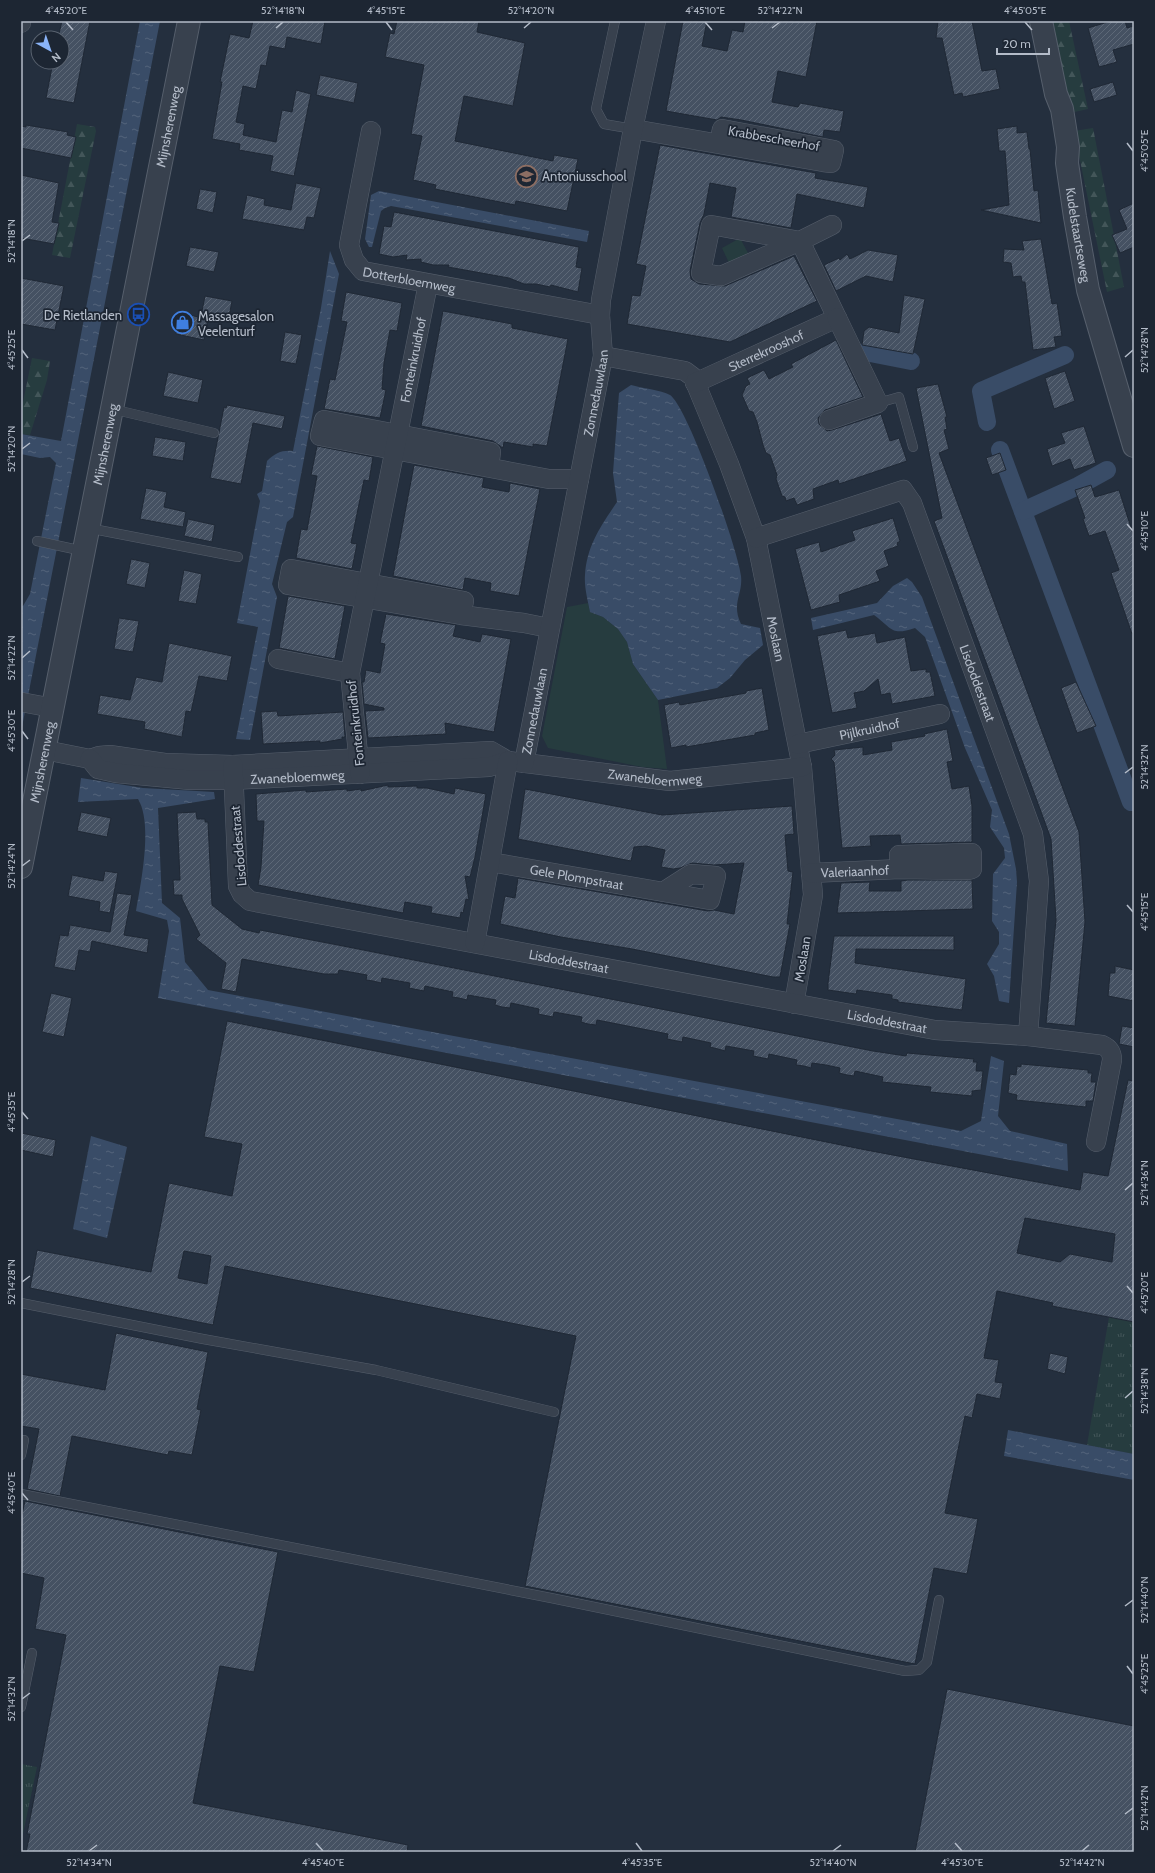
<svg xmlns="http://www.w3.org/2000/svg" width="1155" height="1873" font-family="Cabin,sans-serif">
  <defs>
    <pattern id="grass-tufts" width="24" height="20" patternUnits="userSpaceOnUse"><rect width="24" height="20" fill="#263c3f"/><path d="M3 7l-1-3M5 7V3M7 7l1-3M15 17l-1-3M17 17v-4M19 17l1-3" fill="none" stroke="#435659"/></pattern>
    <pattern id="forest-firs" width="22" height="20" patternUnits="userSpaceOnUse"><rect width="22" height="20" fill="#263c3f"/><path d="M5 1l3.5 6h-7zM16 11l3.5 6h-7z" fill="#435659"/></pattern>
    <pattern id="water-ripples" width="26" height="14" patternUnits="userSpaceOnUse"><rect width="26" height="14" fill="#394c67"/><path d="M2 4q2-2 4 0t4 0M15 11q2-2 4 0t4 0" fill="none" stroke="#53647b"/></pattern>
    <pattern id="building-hatch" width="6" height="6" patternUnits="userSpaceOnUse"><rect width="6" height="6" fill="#455162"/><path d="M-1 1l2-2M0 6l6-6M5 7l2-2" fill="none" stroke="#5d6877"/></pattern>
  </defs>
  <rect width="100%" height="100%" fill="#242f3e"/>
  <g fill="url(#grass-tufts)">
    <polygon points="1109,1317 1134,1322 1134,1454 1087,1445"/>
    <polygon points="21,1764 37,1767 21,1843"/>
  </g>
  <g fill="url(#forest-firs)">
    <polygon points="1051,21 1069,21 1088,109 1070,113"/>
    <polygon points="77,124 95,127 96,131 70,258 52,255"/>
    <polygon points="1093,128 1124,287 1107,292 1074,131"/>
    <polygon points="32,358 50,361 47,380 30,435 21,434 21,412"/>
  </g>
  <g fill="#263c3f">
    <polygon points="740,238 748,253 729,263 722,248"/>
    <polygon points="588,603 590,612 603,617 618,629 627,642 633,664 658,700 667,769 642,767 548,748 542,736 567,607"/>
  </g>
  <g fill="url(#water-ripples)">
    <polygon points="140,21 160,21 21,732 21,606 23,606 30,594 56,463 50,457 40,458 21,454 21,434 61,441"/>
    <polygon points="379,191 589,231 587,242 391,206 385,208 381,211 372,247 369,247 365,239 371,195"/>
    <path d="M330,251L339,274L293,517L287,522L272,584L277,597L250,740L236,739L258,627L237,623L260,501L257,494L262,491L267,461C275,453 282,450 293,451L321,308Z"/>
    <path d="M631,385C641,388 661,390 670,395C688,407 738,550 741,576C743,595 731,603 741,624L760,628L763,645L745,660L730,678L717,688L658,700L633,664L627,642L618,629L603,617L590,612C588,601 584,587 585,575C587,545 601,526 617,502L613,473L619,393Z"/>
    <path d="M907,578L912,582L922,597L1009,834L1016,869L1017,882L1009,1003L999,1001L994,976L987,964L999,944V932L992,921L993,874L1005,858L1004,848L990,827L992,810L965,748L925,637L915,628C891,636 893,629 874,615L813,630L811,618L877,603L893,586Z"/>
    <path d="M81,778L143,788L214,792L215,799L158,808L162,903L180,918L185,962L208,990L961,1131L981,1121L991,1056L1004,1061L998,1116L1010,1131L1067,1144L1068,1171L158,998L169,931L167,920L136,911C141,883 153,823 138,799L78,802Z"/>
    <polygon points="91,1136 127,1147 107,1238 73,1229"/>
    <polygon points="1008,1430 1134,1454 1134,1480 1004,1456"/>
  </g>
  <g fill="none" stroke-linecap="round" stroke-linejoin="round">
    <g stroke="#394c67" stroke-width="18">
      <polyline points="865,352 911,361"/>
      <polyline points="987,422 981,391 1065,355"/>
      <polyline points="1000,450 1131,802"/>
      <polyline points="1023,511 1078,486 1107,470"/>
    </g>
  </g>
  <g fill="url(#building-hatch)" stroke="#1f2835" fill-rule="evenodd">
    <polygon points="62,21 90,21 74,103 46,98 53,62 62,62 62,38 58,38"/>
    <polygon points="253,21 325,21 321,44 287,37 285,49 270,46 266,66 261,65 256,89 243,86 236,122 245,124 243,135 276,142 282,110 292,112 296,90 311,94 294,176 270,171 273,156 239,150 240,144 212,139 222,82 220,82 230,34 249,38"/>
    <polygon points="397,21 479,21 477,32 525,43 513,106 464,96 455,141 553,161 554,155 578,159 567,211 516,201 515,205 435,189 436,185 413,180 422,136 411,134 424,65 385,57 390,33 394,34"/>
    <polygon points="683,21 707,21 702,46 727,51 732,30 743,32 745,21 817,21 806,77 778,71 772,102 798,107 800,103 844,111 840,132 824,130 823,137 741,120 721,117 717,120 666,111"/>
    <polygon points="938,21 972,21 982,71 996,69 1000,89 963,97 962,93 954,95 942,38 936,38"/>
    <polygon points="1111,21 1125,21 1127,28 1134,26 1134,44 1113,50 1117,62 1099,67 1088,28"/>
    <polygon points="320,75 358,83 354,103 316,95"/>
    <polygon points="1113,82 1117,95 1094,102 1090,89"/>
    <polygon points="26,125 68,132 67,135 76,137 71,158 21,148 21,126 26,127"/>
    <polygon points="1017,126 1017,133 1027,132 1029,149 1030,149 1034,191 1038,190 1041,223 981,210 1009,205 1005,151 999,151 997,129"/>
    <polygon points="660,145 816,173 815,178 868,187 864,208 797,194 791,228 731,217 736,188 710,183 704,214 700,223 690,271 691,279 699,284 725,286 794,256 817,301 730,342 627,324 632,295 640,296 646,266 636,264"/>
    <polygon points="21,175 59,183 52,222 59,223 54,244 21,238"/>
    <polygon points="296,183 321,188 314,218 307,217 304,230 242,219 247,195 265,199 264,205 291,210"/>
    <polygon points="200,189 217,192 213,213 196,209"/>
    <polygon points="1134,203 1134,247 1120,253 1112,235 1127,229 1119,210"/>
    <polygon points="394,212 579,247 576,267 582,268 578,292 551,285 550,287 536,284 524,284 509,278 448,267 449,265 433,265 421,262 421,259 406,260 407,255 393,257 379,254 384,226 391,227"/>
    <polygon points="1041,239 1052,304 1057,303 1062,336 1054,337 1056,347 1033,350 1025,282 1022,282 1021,276 1013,277 1011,263 1003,262 1004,249 1024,250 1022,241"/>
    <polygon points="190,247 219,252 214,272 186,266"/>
    <polygon points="868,250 898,255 893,282 866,276 836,291 824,265 839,258 840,260 847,254 850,259"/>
    <polygon points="21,278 64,286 55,330 21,324"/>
    <polygon points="346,292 402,303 397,331 390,330 384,363 382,389 386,390 380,418 324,409 330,379 335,380 347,322 341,321"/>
    <polygon points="904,295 925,299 913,354 862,345 864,331 869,327 899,333"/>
    <polygon points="205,296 232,301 228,322 201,316"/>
    <polygon points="443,311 512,324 512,328 568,339 547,446 533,444 533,447 504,442 503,448 493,441 421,426"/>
    <polygon points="180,313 208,319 204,340 176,334"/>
    <polygon points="285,332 302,335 296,364 280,361"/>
    <polygon points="836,340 863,397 825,410 818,418 819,424 827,431 832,430 881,414 890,441 899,438 907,461 839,484 838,480 813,489 814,499 797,505 794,498 786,501 785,497 782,496 776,479 777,475 770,455 766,453 763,445 757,422 753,412 749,411 742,395 746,386 750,384 747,378 764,370 769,379 793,367 791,364"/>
    <polygon points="1065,371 1075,401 1054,409 1045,378"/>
    <polygon points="168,372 203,380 198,403 163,396"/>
    <polygon points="938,384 947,417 945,417 947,429 944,430 949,449 939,453 1079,832 1085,922 1075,1026 1046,1023 1056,920 1051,839 934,521 942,518 916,388"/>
    <polygon points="227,405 285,416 282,429 253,423 241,484 210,478 224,407 226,408"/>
    <polygon points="1084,426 1096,463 1074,470 1070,459 1052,466 1047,449 1065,443 1061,433"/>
    <polygon points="155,437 186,442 183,461 152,456"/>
    <polygon points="317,446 373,457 369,481 364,480 351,543 357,544 352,569 296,558 301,529 307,530 317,476 311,475"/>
    <polygon points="1000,453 1006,470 992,475 986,458"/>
    <polygon points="414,465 484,478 482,487 509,492 510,483 540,489 519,596 490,591 491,583 465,578 463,590 393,576"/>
    <polygon points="1091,485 1095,497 1119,490 1134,537 1134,633 1132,634 1111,573 1119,570 1105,531 1089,536 1083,519 1085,518 1075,490"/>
    <polygon points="146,488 167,492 164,507 186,512 183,527 140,519"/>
    <polygon points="893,518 900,541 897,543 898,546 884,551 889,566 876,571 880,581 839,595 840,602 811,610 795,549 819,542 821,552 855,540 852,531"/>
    <polygon points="188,519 215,525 212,542 184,536"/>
    <polygon points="131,559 150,563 145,588 126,584"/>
    <polygon points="184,570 202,574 196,604 178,601"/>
    <polygon points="288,596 345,606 335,659 279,648"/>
    <polygon points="386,614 456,625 453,636 480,642 482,634 511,639 494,732 445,723 446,734 368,738 365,711 384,710 384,708 364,704 362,682 364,682 366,670 380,673 385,644 380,643"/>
    <polygon points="119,618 139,621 133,652 114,649"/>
    <polygon points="846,630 848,638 875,633 877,643 905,637 911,671 926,669 926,672 930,672 935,696 892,704 890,693 881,695 878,679 864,691 854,693 857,708 832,713 817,636"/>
    <polygon points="169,643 232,656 227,681 199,676 191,712 186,711 182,737 144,729 145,722 97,714 100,695 130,700 136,677 162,682"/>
    <polygon points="1076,682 1096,726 1077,733 1061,688"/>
    <polygon points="762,688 769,730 755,733 755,735 686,747 686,745 671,748 664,705 679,702 680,705 746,693 746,691"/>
    <polygon points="277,711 278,716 343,712 345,737 342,737 342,739 320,743 320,741 263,744 261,712"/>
    <polygon points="947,729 953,761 947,762 952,789 969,786 972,806 972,842 901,844 900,835 870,836 871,846 842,848 834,762 831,759 835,755 834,750 863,747 863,755 892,750 891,742 925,736 924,734"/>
    <polygon points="388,785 388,787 417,786 417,788 427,788 454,794 455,788 486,794 475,857 470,877 465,876 469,900 466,899 463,913 461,912 460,918 431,913 432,907 405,902 403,913 258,885 261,867 264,821 257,821 256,794 306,790 306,792 347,789 347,791 361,789 361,791"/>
    <polygon points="525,789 662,815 792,806 794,834 785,835 788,871 793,872 787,924 790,924 780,977 773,977 632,949 561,937 500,924 505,896 515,898 518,878 708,911 714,910 734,914 738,893 744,863 714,865 692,863 680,868 673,869 661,867 665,850 646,846 634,847 631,861 518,839"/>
    <polygon points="81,812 111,818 107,837 77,831"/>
    <polygon points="196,812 197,819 205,819 205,822 208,822 212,905 242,929 259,933 260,930 343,946 873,1051 906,1056 907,1053 974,1059 973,1062 977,1062 976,1071 983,1071 981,1090 972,1091 972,1096 930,1092 931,1087 882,1082 883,1077 855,1071 854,1076 847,1075 839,1073 840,1068 826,1065 812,1063 811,1068 804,1066 796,1065 797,1060 769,1054 768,1059 753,1056 754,1051 726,1046 725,1051 718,1049 710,1047 711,1043 683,1037 682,1042 667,1039 668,1034 597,1020 596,1025 588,1024 581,1022 582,1017 554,1012 553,1017 538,1014 539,1009 511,1003 510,1008 502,1007 495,1005 496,1000 468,995 467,1000 459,998 452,997 453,992 425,986 424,991 409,988 410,983 382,978 381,983 373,981 366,980 367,975 339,970 338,974 324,974 242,959 236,992 221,989 226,963 196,939 200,935 182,899 182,895 174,895 173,880 180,880 177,813"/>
    <polygon points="105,871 118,873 110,913 99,911 100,902 68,896 72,875 103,881"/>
    <polygon points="908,880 972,880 973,909 837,913 841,883 870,882 869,891 901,891 901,881"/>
    <polygon points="117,893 132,895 124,935 149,939 147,953 92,941 90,952 79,950 75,971 54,967 60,935 68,936 70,925 110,932"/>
    <polygon points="834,936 954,936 954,950 856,949 855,963 966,979 962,1010 898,1002 898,1000 892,999 892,995 857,990 856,994 828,990 828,983"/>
    <polygon points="1115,966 1134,970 1134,1001 1108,996 1110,973 1115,973"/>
    <polygon points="51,993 72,998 64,1037 42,1032"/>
    <path d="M227,1021L866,1150L1080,1190L1083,1172L1108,1176L1128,1080L1134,1081V1322L1052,1306L1053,1303L997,1291L984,1358L999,1360L995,1382L1003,1383L1000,1399L977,1394L972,1418L965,1416L945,1513L978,1519L967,1574L934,1568L915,1664L525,1586L576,1336L225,1266L213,1325L30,1288L37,1250L151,1272L169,1183L232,1196L242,1144L204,1137ZM1025,1218L1115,1234L1112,1262L1070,1254L1060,1262L1017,1253ZM184,1251L211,1256L207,1284L178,1278Z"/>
    <polygon points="1122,1026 1134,1028 1134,1047 1119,1044"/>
    <polygon points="1021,1064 1088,1070 1088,1073 1092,1073 1091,1082 1096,1082 1093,1101 1086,1101 1086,1107 1016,1100 1017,1095 1008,1093 1010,1074 1016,1075 1017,1066 1021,1067"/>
    <polygon points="21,1133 56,1140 53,1157 21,1150"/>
    <polygon points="116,1333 208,1352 197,1409 201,1410 192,1455 169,1451 168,1455 72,1436 60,1496 27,1489 39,1429 21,1426 21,1374 105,1390"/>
    <polygon points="1050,1353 1068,1357 1065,1374 1047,1369"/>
    <polygon points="25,1501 278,1552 254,1672 220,1666 193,1803 408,1845 407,1852 26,1852 30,1834 27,1834 66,1635 35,1629 44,1578 21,1573 21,1519"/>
    <polygon points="947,1689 1134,1726 1134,1852 915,1852"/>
  </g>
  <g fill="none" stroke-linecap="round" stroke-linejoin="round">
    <defs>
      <g id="service">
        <polyline points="615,21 596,109 604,124 633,129"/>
        <polyline points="878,403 899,397 913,447"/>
        <polyline points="112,409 214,433"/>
        <polyline points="88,528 238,557"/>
        <polyline points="37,541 83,551"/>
        <polyline points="21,1303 203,1339 376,1370 554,1412"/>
        <polyline points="21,1455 24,1440"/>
        <polyline points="21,1494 551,1598 905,1671 919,1670 927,1662 939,1600"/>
        <polyline points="21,1707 32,1653"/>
      </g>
      <g id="minor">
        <polyline points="21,23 21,21"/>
        <polyline points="633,129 823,162 831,163 834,150 722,129 719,144"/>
        <path id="s1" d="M371,131L349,245L354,260L363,271L600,315"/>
        <path id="s2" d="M603,356L685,371L693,377L729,464L756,538L802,767L813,895L794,1004"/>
        <path id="s3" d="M695,383L837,318L800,241L721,276L701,273L711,225L800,241L832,225"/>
        <polyline points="829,420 878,403 837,318"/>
        <polyline points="489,467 491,452 324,420 320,436 549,479 579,479"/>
        <path id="s4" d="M756,538L903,490L912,503L1033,834L1039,881L1028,1036"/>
        <polyline points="461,615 464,601 291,569 288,585 461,615 524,623 549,628"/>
        <polyline points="278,659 350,673"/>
        <polyline points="21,702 53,708"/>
        <path id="s5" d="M798,744L940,714"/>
        <path id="s6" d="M45,750L90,759L99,756L110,755L165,763L233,765L491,751L508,761L670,781L802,767"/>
        <path id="s7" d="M90,759L98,769L116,773L190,780H233L489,767L508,761"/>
        <path id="s8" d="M524,763L603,356L600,315L601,300L633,129L656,21"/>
        <path id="s9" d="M233,765L238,886L242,894L250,901L935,1030L1028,1036L1102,1045C1109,1048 1112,1052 1112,1060L1096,1142"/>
        <path id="s10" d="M360,774L350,673L428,284"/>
        <path id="s11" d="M490,862L710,900L716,876L691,874L663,892"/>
        <path id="s12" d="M811,873L900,869L968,870L972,869V853L899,855L900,869"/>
        <polyline points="475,943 508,761"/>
      </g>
      <g id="tertiary">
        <path id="s13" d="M1041,21L1056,94L1062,109L1068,147L1067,163L1075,217L1088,290L1134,446"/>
        <path id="s14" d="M21,867L189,21"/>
      </g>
    </defs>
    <use href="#service" stroke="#565f6c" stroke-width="10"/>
    <use href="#minor" stroke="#565f6c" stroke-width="20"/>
    <use href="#tertiary" stroke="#565f6c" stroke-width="24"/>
    <use href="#service" stroke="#38414e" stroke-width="9"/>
    <use href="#minor" stroke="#38414e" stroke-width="19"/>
    <use href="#tertiary" stroke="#38414e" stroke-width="22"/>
  </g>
  <path fill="none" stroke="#b4bcc9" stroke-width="1.5" d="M66,22L73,30M386,22L392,30M705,22L712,30M1025,22L1032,30M276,28L283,22M524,28L531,22M772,28L780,22M1127,143L1133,151M22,241L30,235M22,350L28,358M1125,357L1133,350M22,449L30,443M1127,524L1133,531M22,658L30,651M22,731L28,739M1125,773L1133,767M22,866L30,860M1127,905L1133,912M22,1112L28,1119M1125,1190L1133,1183M22,1282L30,1276M1127,1286L1133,1293M1125,1398L1133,1391M22,1493L28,1500M1125,1606L1133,1600M1127,1666L1133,1674M22,1699L30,1693M1125,1814L1133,1808M316,1843L323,1851M636,1843L642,1851M955,1843L962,1851M89,1851L97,1845M833,1851L841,1845M1082,1851L1089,1845"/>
  <defs>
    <symbol id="school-ring" viewBox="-11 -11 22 22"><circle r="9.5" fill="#1d2633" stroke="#8d6e63" stroke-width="1.5"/><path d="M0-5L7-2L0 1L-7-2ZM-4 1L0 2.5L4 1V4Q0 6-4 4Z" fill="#8d6e63"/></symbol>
    <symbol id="bus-ring" viewBox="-11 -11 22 22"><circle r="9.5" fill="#1d2633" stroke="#1a4fb4" stroke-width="1.5"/><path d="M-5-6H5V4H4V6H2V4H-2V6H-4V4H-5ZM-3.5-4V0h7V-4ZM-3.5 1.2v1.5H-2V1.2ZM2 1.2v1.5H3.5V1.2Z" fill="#1a4fb4"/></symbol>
    <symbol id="shop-ring" viewBox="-11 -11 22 22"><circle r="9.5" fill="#1d2633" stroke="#3f7fe0" stroke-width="1.5"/><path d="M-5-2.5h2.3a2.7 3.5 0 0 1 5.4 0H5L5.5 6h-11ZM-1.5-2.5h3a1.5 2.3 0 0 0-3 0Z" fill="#3f7fe0"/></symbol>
  </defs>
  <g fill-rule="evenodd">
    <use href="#school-ring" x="514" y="164" width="25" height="25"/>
    <use href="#bus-ring" x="126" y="302" width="25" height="25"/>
    <use href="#shop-ring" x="170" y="310" width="25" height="25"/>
  </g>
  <g text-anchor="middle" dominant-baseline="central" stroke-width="3.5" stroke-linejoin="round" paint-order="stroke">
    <g font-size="13" fill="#b4bcc9" stroke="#1d2633">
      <text stroke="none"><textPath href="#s14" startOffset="755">Mijnsherenweg</textPath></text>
      <text transform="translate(774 138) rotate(10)">Krabbescheerhof</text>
      <text stroke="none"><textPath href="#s13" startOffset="218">Kudelstaartseweg</textPath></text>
      <text stroke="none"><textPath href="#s1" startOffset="193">Dotterbloemweg</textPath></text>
      <text stroke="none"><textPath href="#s3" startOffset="78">Sterrekrooshof</textPath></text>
      <text stroke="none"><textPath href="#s10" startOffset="421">Fonteinkruidhof</textPath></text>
      <text stroke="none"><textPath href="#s8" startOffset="377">Zonnedauwlaan</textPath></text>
      <text stroke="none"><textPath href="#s14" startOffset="431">Mijnsherenweg</textPath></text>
      <text stroke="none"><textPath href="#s2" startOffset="369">Moslaan</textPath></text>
      <text stroke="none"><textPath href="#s4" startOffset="362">Lisdoddestraat</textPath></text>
      <text stroke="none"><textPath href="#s8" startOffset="53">Zonnedauwlaan</textPath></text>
      <text transform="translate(355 723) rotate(-96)">Fonteinkruidhof</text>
      <text stroke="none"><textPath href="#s5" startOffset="73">Pijlkruidhof</textPath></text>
      <text stroke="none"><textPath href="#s14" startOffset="107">Mijnsherenweg</textPath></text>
      <text stroke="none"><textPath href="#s6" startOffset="616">Zwanebloemweg</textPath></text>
      <text stroke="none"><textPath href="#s7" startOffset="213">Zwanebloemweg</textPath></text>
      <text transform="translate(238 846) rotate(-95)">Lisdoddestraat</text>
      <text stroke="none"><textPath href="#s12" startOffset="44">Valeriaanhof</textPath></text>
      <text stroke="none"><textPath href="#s11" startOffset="88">Gele Plompstraat</textPath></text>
      <text transform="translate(802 959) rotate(-81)">Moslaan</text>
      <text stroke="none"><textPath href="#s9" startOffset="465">Lisdoddestraat</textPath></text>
      <text stroke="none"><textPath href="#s9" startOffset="789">Lisdoddestraat</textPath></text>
    </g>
    <g font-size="13" fill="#b4bcc9" stroke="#1d2633" text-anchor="start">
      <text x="542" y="176">Antoniusschool</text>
      <text x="122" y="315" text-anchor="end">De Rietlanden</text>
      <text x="198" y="316">Massagesalon<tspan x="198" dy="15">Veelenturf</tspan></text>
    </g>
  </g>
  <rect width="1155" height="1873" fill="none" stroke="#1d2633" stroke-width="44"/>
  <g transform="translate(50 50) rotate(140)"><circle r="19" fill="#1d2633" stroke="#59626f"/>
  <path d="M0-3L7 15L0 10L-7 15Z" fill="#8ab4f8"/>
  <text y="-6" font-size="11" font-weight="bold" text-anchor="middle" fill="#b4bcc9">N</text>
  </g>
  <path d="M997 48v6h52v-6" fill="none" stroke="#b4bcc9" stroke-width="2"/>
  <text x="1003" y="48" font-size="12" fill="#b4bcc9" stroke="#1d2633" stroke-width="3" paint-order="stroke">20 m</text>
  <rect x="22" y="22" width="1111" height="1829" fill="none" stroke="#b4bcc9" stroke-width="1.5"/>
  <g font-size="10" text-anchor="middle" fill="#b4bcc9">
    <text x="66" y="14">4°45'20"E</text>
    <text x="283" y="14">52°14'18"N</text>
    <text x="386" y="14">4°45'15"E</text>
    <text x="531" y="14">52°14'20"N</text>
    <text x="705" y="14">4°45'10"E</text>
    <text x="780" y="14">52°14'22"N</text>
    <text x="1025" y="14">4°45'05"E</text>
    <text transform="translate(1144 151) rotate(-90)" y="4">4°45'05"E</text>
    <text transform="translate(11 241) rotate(-90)" y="4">52°14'18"N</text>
    <text transform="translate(11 350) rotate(-90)" y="4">4°45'25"E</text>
    <text transform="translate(1144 350) rotate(-90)" y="4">52°14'28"N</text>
    <text transform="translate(11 449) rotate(-90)" y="4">52°14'20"N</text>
    <text transform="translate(1144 531) rotate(-90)" y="4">4°45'10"E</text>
    <text transform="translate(11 658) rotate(-90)" y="4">52°14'22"N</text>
    <text transform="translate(11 731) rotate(-90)" y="4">4°45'30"E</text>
    <text transform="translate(1144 767) rotate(-90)" y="4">52°14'32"N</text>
    <text transform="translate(11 866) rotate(-90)" y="4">52°14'24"N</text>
    <text transform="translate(1144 912) rotate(-90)" y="4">4°45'15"E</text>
    <text transform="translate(11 1112) rotate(-90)" y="4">4°45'35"E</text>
    <text transform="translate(1144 1183) rotate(-90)" y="4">52°14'36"N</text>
    <text transform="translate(11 1282) rotate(-90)" y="4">52°14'28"N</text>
    <text transform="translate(1144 1293) rotate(-90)" y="4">4°45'20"E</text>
    <text transform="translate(1144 1391) rotate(-90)" y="4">52°14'38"N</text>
    <text transform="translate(11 1493) rotate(-90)" y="4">4°45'40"E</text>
    <text transform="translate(1144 1600) rotate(-90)" y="4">52°14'40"N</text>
    <text transform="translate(1144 1674) rotate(-90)" y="4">4°45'25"E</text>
    <text transform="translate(11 1699) rotate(-90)" y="4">52°14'32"N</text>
    <text transform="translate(1144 1808) rotate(-90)" y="4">52°14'42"N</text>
    <text x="89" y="1866">52°14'34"N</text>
    <text x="323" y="1866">4°45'40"E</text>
    <text x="642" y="1866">4°45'35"E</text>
    <text x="833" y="1866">52°14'40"N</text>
    <text x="962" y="1866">4°45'30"E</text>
    <text x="1082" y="1866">52°14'42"N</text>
  </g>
</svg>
